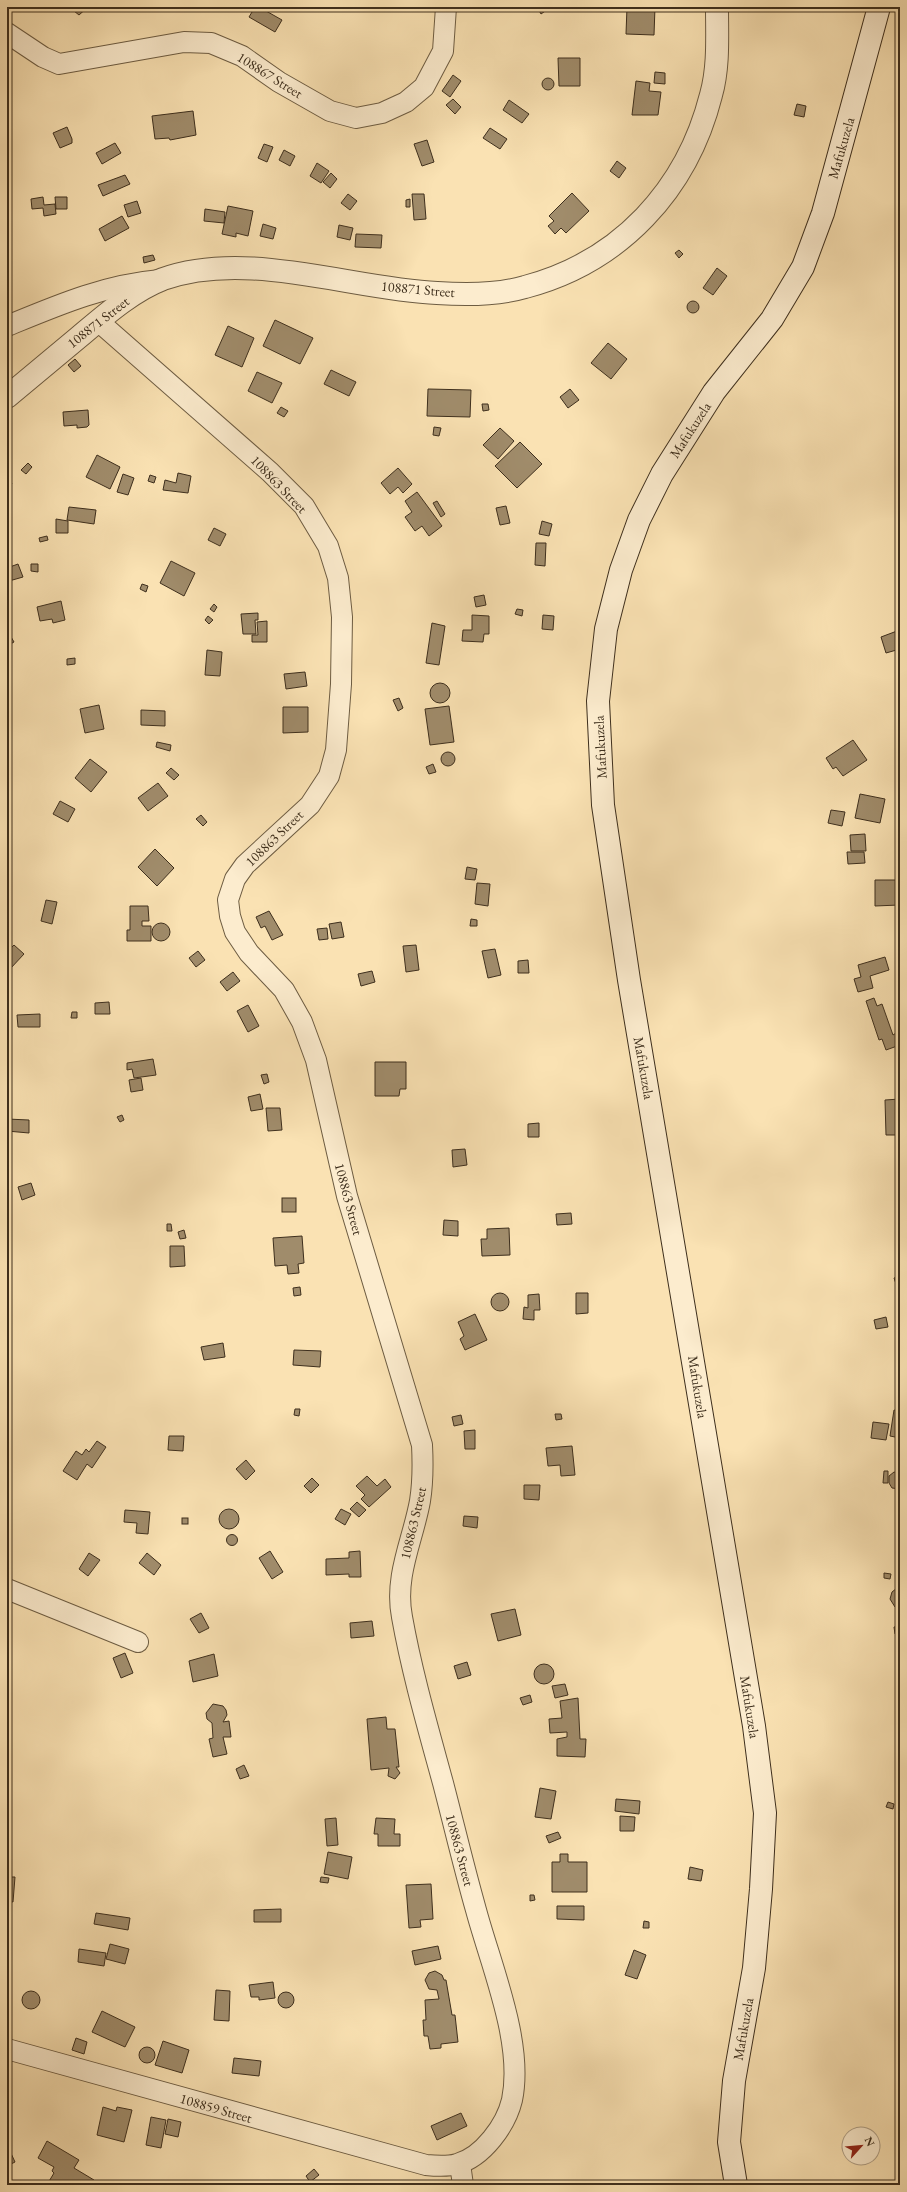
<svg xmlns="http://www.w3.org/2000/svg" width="907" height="2192" font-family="'EB Garamond',serif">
  <rect width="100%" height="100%" fill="#fae2b3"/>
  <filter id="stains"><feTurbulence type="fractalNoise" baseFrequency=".005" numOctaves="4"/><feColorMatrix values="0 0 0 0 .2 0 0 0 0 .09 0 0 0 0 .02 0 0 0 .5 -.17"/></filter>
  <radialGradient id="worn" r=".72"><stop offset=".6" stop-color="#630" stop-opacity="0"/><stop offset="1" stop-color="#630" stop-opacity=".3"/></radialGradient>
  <g fill="#a08c6b" stroke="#3e2f1d">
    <polygon points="69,7 88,7 79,15"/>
    <polygon points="255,7 259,7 282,20 275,32 249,17"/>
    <polygon points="388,7 403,7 403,8 389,11"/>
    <polygon points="537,7 551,7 541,14"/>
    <polygon points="627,7 655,7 654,35 626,34"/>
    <polygon points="558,58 580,58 580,86 559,86"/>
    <polygon points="655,72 665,73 665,84 654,83"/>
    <polygon points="453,75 461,81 450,97 442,91"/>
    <circle cx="548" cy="84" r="6"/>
    <polygon points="636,81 650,83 649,91 661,92 658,115 632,115"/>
    <polygon points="453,99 461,107 455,114 446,105"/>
    <polygon points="509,100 529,114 522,123 503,110"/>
    <polygon points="797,104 806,106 804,117 794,115"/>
    <polygon points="193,111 196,135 170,140 169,138 155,139 152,116"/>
    <polygon points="67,127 72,139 72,143 60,148 53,133"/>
    <polygon points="490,128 507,139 500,149 483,138"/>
    <polygon points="427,140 434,162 422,166 414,144"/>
    <polygon points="115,143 121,153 102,164 96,153"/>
    <polygon points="264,144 273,147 267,162 258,158"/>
    <polygon points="284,150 295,156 290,166 279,160"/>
    <polygon points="617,161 626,168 619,178 610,171"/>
    <polygon points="317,163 329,171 321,183 310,176"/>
    <polygon points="331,173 337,179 330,188 323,182"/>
    <polygon points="125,175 130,184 103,196 98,185"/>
    <polygon points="572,193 589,211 566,233 561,228 555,234 548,226 554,221 549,216"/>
    <polygon points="348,194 357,201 350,210 341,203"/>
    <polygon points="412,194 424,194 426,219 414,220"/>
    <polygon points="43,197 44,205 55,204 56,214 44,216 43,208 32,209 31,199"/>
    <polygon points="55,197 67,197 67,209 56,209"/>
    <polygon points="410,199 410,207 406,207 406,200"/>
    <polygon points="137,201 141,213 128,217 124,205"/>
    <polygon points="228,206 253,211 248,236 236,233 236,237 222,234"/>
    <polygon points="205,209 225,212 224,223 204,221"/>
    <polygon points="122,216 129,228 105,241 99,229"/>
    <polygon points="263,224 276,228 273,239 260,236"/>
    <polygon points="339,225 353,228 350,240 337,237"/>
    <polygon points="356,234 382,235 381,248 355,247"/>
    <polygon points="679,250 683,254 679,258 675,253"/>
    <polygon points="153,255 155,260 144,263 143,257"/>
    <polygon points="717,268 727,276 713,295 703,288"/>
    <circle cx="693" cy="307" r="6"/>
    <polygon points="275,320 313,338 300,364 263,346"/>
    <polygon points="228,326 254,338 242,367 215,355"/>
    <polygon points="608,343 627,359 611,379 591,363"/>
    <polygon points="75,359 81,366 74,372 68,365"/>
    <polygon points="331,370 356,382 349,396 324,384"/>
    <polygon points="257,372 282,383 272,403 248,391"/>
    <polygon points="428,389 471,390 470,417 427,416"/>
    <polygon points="570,389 579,400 568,408 560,397"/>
    <polygon points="482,404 488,404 489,410 483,411"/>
    <polygon points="281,407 288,411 284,417 277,413"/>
    <polygon points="88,410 89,425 87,427 77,428 77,425 64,426 63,412"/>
    <polygon points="434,427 441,428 439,436 433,435"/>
    <polygon points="500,428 514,441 498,459 483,445"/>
    <polygon points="520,442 542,464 517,488 495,466"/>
    <polygon points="97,455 120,467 110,489 86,477"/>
    <polygon points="28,463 32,467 26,474 21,470"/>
    <polygon points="398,468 412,484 403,493 398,487 390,494 381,483"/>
    <polygon points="178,473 191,476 188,493 163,490 165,480 176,483"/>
    <polygon points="123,474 134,478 128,495 117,492"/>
    <polygon points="150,475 156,477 154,483 148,481"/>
    <polygon points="7,476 12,484 7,487"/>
    <polygon points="417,492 442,526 429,536 422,526 415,531 405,517 412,512 405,501"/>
    <polygon points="437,501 445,514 441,517 433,503"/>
    <polygon points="506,506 510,523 500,525 496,508"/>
    <polygon points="69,507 96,510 94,524 67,520"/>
    <polygon points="56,519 68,521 68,533 56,533"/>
    <polygon points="542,521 552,524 549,536 539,534"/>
    <polygon points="214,528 226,534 220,546 208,540"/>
    <polygon points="47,536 48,540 40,542 39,538"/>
    <polygon points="536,543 546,543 545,566 535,565"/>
    <polygon points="171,561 195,573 184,596 160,583"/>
    <polygon points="18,564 23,577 9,581 7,568"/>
    <polygon points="31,564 38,564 38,572 31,571"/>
    <polygon points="142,584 148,586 146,592 140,589"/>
    <polygon points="484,595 486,605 476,607 474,597"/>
    <polygon points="61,601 65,620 53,623 52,619 40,621 37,607"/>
    <polygon points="214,604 217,607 214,612 210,609"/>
    <polygon points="517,609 523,610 522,616 515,614"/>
    <polygon points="258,613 258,620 255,620 256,634 243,634 241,614"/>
    <polygon points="472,615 489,616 489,634 484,634 483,642 462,641 463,630 472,630"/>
    <polygon points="543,615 554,616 553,630 542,629"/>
    <polygon points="208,616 213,620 209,624 205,620"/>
    <polygon points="267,621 267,642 252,642 252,635 258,635 257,622"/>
    <polygon points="432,623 445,626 439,665 426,663"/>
    <polygon points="7,630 14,642 7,646"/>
    <polygon points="897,631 900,638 900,649 886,653 881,637"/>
    <polygon points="207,650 222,652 220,676 205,675"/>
    <polygon points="75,658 75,664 67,665 67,659"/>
    <polygon points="305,672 307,686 286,689 284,674"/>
    <circle cx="440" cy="693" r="10"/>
    <polygon points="399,698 403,708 398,711 393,700"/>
    <polygon points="99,705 104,729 85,733 80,709"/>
    <polygon points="449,706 454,742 430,745 425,709"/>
    <polygon points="283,707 308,707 308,732 283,733"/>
    <polygon points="141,710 165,711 165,726 141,725"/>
    <polygon points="853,740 867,760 843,776 836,767 833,769 826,758"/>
    <polygon points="157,742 171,745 170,751 156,747"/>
    <circle cx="448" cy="759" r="7"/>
    <polygon points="90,759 107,772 91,792 75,778"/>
    <polygon points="433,764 436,772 429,774 426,767"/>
    <polygon points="171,768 179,775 174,780 166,773"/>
    <polygon points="158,783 168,796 148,811 138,798"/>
    <polygon points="860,794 885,799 880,823 855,818"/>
    <polygon points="60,801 75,809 68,822 53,814"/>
    <polygon points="831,810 845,812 842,826 828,823"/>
    <polygon points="201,815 207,822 203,826 196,819"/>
    <polygon points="865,834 866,851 851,851 850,835"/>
    <polygon points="155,849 174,868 157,886 138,867"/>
    <polygon points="847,852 864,852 865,863 848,864"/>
    <polygon points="467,867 477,869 475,880 465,879"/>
    <polygon points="875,880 896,880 896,893 899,893 899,905 875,906"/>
    <polygon points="477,883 490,884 488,906 475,904"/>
    <polygon points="46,900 57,902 52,924 41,921"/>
    <polygon points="130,906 148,906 149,921 142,921 142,926 151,926 151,941 127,941 127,930 130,930"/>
    <polygon points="269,911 283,935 272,940 265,926 261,928 256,917"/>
    <polygon points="471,919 477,920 477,926 470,926"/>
    <polygon points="341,922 344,937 332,939 329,924"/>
    <circle cx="161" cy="932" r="9"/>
    <polygon points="327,928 328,939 319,940 317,929"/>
    <polygon points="14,945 24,954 10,969 7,966 7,952"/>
    <polygon points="416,945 419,970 406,972 403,946"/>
    <polygon points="495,949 501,975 488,978 482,951"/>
    <polygon points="198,951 205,960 196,967 189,958"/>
    <polygon points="885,957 889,970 870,976 873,988 858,992 854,979 861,977 858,965"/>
    <polygon points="528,960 529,973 518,973 518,961"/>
    <polygon points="372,971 375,982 361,986 358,974"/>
    <polygon points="233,972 240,981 227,991 220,982"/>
    <polygon points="874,998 877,1006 882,1004 893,1035 896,1033 900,1045 886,1050 882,1039 879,1040 866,1001"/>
    <polygon points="109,1002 110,1014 95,1014 95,1003"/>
    <polygon points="248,1005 259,1026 248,1032 237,1011"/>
    <polygon points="72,1012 77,1012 77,1018 71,1018"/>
    <polygon points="40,1014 40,1027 18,1027 17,1015"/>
    <polygon points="153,1059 156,1075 134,1078 132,1069 127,1070 127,1063"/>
    <polygon points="375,1062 406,1062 406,1089 400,1089 399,1096 375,1096"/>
    <polygon points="267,1074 269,1082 264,1084 261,1075"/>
    <polygon points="141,1078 143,1090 131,1092 129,1080"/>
    <polygon points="260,1094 263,1109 251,1111 248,1097"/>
    <polygon points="900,1099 900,1135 886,1135 885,1100"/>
    <polygon points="266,1108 280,1108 282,1130 268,1131"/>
    <polygon points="122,1115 124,1120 120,1122 117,1117"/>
    <polygon points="7,1119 29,1120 29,1133 7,1131"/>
    <polygon points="539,1123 539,1137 528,1137 528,1124"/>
    <polygon points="465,1149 467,1165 453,1167 452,1150"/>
    <polygon points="31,1183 35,1195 22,1200 18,1187"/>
    <rect x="282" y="1198" width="14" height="14"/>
    <polygon points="571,1213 572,1224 557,1225 556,1214"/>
    <polygon points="444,1220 458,1221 458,1236 443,1235"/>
    <polygon points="167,1224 171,1224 172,1231 167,1231"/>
    <polygon points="509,1228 510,1255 482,1256 481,1239 487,1239 487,1229"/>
    <polygon points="184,1230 186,1238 180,1239 178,1232"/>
    <polygon points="302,1236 304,1263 298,1264 299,1273 288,1274 287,1265 275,1266 273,1238"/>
    <polygon points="170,1246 184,1246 185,1266 170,1267"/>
    <polygon points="900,1276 900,1296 894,1278"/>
    <polygon points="300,1287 301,1295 294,1296 293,1288"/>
    <circle cx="500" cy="1302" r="9"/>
    <polygon points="576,1293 588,1293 588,1313 576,1314"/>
    <polygon points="539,1294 540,1310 534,1310 534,1320 523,1319 524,1307 528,1308 528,1295"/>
    <polygon points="475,1314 487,1340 465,1350 460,1339 464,1336 458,1322"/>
    <polygon points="886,1317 888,1327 876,1329 874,1320"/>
    <polygon points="223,1343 225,1357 204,1360 201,1347"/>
    <polygon points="294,1350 321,1351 320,1367 293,1365"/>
    <polygon points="295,1409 300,1409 299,1416 294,1415"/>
    <polygon points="894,1410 900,1411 900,1438 890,1436"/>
    <polygon points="555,1414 561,1414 562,1419 556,1420"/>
    <polygon points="461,1415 463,1424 454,1426 452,1417"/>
    <polygon points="873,1422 889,1424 886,1440 871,1438"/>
    <polygon points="475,1430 475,1449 465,1449 464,1431"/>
    <polygon points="169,1436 184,1436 183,1451 168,1450"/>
    <polygon points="97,1441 106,1447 92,1468 87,1464 77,1480 63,1471 76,1451 82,1455 86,1449 89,1452"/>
    <polygon points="572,1446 575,1475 561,1476 560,1465 548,1466 546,1448"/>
    <polygon points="246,1460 255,1471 246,1480 236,1469"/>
    <polygon points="884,1471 888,1471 888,1483 883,1483"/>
    <polygon points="894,1472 900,1473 900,1489 892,1488 889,1483 889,1476"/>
    <polygon points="367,1476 377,1486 385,1479 391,1487 369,1507 361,1499 365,1495 356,1486"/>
    <polygon points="312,1478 319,1485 311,1493 304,1486"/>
    <polygon points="524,1485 540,1485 539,1500 524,1499"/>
    <polygon points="357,1502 366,1510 359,1517 350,1509"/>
    <circle cx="229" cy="1519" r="10"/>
    <polygon points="341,1509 351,1514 345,1525 335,1519"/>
    <polygon points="125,1510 150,1512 148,1534 136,1533 137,1523 124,1522"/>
    <polygon points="464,1516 478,1517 477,1528 463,1526"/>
    <rect x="182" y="1518" width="6" height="6"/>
    <circle cx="232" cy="1540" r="5.5"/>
    <polygon points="270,1551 283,1572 272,1579 259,1558"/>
    <polygon points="360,1551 361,1577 349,1577 349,1574 326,1575 326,1559 349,1558 349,1552"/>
    <polygon points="89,1553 100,1560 88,1576 79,1569"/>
    <polygon points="147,1553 161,1565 154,1575 139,1563"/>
    <polygon points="884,1573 891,1574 890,1579 884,1578"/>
    <polygon points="897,1588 900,1588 900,1608 895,1607 890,1599 892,1592"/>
    <polygon points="515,1609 521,1635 498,1641 491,1614"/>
    <polygon points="201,1613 209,1628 199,1633 190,1619"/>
    <polygon points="372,1621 374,1636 351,1638 350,1623"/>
    <polygon points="900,1626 900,1633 895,1634 894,1627"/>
    <polygon points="125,1653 133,1673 121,1678 113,1658"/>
    <polygon points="214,1654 218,1676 193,1682 189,1661"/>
    <polygon points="467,1662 471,1675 458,1679 454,1666"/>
    <circle cx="544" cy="1674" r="10"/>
    <polygon points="565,1684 568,1695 555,1698 552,1686"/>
    <polygon points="530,1695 532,1702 523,1705 520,1698"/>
    <polygon points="578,1698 580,1739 586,1739 585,1757 557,1756 557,1739 567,1737 567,1732 550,1733 549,1719 562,1718 560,1701"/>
    <polygon points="213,1704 223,1706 226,1710 227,1715 223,1722 229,1721 231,1737 223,1737 227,1754 213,1757 209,1739 213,1738 212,1723 207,1719 206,1713"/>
    <polygon points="386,1717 387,1729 395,1729 399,1767 396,1767 400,1773 395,1779 388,1776 389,1768 371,1770 367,1719"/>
    <polygon points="244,1765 249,1776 240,1779 236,1769"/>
    <polygon points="540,1788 556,1791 551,1819 535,1817"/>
    <polygon points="616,1799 640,1801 639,1814 615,1811"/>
    <polygon points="888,1802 894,1804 893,1809 886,1807"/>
    <polygon points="620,1816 635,1817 634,1831 620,1831"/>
    <polygon points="336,1818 338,1845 327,1846 325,1819"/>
    <polygon points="376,1818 395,1819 394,1834 400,1834 400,1846 378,1846 378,1834 374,1834"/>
    <polygon points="558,1832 561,1838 549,1843 546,1836"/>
    <polygon points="328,1852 352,1857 348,1879 324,1874"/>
    <polygon points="560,1854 568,1854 568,1862 587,1862 587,1892 552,1892 552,1862 560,1862"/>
    <polygon points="690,1867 703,1870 701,1881 688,1879"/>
    <polygon points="7,1877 15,1877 13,1902 7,1901"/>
    <polygon points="321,1877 329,1878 328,1883 320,1882"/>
    <polygon points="431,1884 433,1919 420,1920 421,1927 409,1928 406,1885"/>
    <polygon points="530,1895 534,1895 535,1900 530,1901"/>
    <polygon points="557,1906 584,1906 584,1920 557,1919"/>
    <polygon points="281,1909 281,1922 254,1922 254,1910"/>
    <polygon points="96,1913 130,1918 128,1930 94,1924"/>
    <polygon points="644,1921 649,1922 649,1928 643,1928"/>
    <polygon points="110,1944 129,1949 125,1964 106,1959"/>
    <polygon points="438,1946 441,1959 415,1965 412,1951"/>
    <polygon points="79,1949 106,1953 104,1966 78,1962"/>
    <polygon points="634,1950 646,1955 637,1979 625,1975"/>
    <polygon points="435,1971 442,1975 444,1980 446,1980 452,2015 455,2015 458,2042 441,2044 441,2048 430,2049 428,2036 424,2036 423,2020 426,2020 425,2000 439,1999 437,1990 429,1989 425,1980 429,1973"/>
    <polygon points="273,1982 275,1998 259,2000 259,1997 251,1997 249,1985"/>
    <polygon points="216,1990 230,1991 229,2021 214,2020"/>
    <circle cx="31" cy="2000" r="9"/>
    <circle cx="286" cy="2000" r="8"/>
    <polygon points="102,2011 135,2027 125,2047 92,2032"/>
    <polygon points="76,2038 87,2042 84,2054 72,2050"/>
    <polygon points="163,2041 189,2050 182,2073 155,2065"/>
    <circle cx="147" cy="2055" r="8"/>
    <polygon points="234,2058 261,2061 259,2076 232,2073"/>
    <polygon points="103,2107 116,2111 117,2107 132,2110 124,2142 97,2135"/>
    <polygon points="461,2113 467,2126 437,2140 431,2126"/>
    <polygon points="151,2117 166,2120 161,2148 146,2145"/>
    <polygon points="168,2119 181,2122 178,2137 165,2134"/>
    <polygon points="47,2141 79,2160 74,2168 94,2180 91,2185 52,2185 48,2183 54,2173 52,2171 54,2167 38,2158"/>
    <polygon points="9,2149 15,2162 7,2166 7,2150"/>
    <polygon points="314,2169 319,2175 310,2182 306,2176"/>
  </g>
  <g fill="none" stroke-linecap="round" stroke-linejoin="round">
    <defs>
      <g id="minor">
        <polyline points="7,33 43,57 59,64 184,42 211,43 242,56 279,82 330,111 356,118 382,113 406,102 424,87 443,51 446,7"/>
        <path d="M7,326C58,305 104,285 160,280"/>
        <polyline points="7,1589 138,1642"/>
        <path d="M7,2049L426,2165C436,2166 447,2167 457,2164C483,2157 506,2125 512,2100C524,2043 491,1966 476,1910C464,1868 454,1825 443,1783C428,1728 412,1673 402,1617C394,1576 413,1540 420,1501C423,1482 423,1464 422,1445L347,1196L316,1060L302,1022L284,990L249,953L235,932L230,916L228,900L235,879L245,865L310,805L329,776L336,750L341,684L342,617L338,578L328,546L304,506L270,472L98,321"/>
        <polyline points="460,2164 463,2185"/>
      </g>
      <path id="tertiary" d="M7,397C31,377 55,357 79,337C104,316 132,291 163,279C247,249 351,289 437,293C465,295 498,295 525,287C620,262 687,190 711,95C719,67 717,36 717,7"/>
      <polyline id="secondary" points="736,2185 729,2142 734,2081 754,1968 761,1889 765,1813 754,1726 629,980 603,805 598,701 606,629 621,570 639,520 662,474 714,392 772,319 803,267 823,213 879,7"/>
    </defs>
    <use href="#minor" stroke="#6d5c42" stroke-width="22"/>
    <use href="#tertiary" stroke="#6d5c42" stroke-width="24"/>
    <use href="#secondary" stroke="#3e2f1d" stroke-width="24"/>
    <use href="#minor" stroke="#fcecce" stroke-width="20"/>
    <use href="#tertiary" stroke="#fcecce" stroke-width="22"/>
    <use href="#secondary" stroke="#fcecce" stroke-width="22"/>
  </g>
  <g text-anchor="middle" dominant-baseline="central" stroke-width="3" stroke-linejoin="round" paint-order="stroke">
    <g font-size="14" fill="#3e2f1d" stroke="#fcecce">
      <text transform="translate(270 75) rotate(32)">108867 Street</text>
      <text transform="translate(841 148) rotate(-74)">Mafukuzela</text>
      <text transform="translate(418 289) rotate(5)">108871 Street</text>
      <text transform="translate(98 322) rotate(-38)">108871 Street</text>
      <text transform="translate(690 430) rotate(-57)">Mafukuzela</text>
      <text transform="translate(279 484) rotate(46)">108863 Street</text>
      <text transform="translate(600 747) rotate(-93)">Mafukuzela</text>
      <text transform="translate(274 838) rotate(-44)">108863 Street</text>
      <text transform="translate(644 1068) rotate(80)">Mafukuzela</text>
      <text transform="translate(349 1199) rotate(75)">108863 Street</text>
      <text transform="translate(698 1387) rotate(81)">Mafukuzela</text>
      <text transform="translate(413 1523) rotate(-77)">108863 Street</text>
      <text transform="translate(750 1707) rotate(81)">Mafukuzela</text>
      <text transform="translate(460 1850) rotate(75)">108863 Street</text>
      <text transform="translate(743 2029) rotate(-80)">Mafukuzela</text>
      <text transform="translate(216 2108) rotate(16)">108859 Street</text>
    </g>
  </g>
  <rect width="907" height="2192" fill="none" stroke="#fae2b3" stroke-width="24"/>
  <rect x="8" y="8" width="891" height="2176" fill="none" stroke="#3e2f1d" stroke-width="2"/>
  <rect x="12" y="12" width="883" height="2168" fill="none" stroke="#3e2f1d"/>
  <g transform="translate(861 2146) rotate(63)"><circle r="19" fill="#fcecce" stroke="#b0a087"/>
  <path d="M0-3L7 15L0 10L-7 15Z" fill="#8f2418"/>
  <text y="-6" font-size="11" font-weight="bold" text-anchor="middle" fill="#3e2f1d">N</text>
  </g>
  <rect width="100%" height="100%" filter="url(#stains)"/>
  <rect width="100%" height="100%" fill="url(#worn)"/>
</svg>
